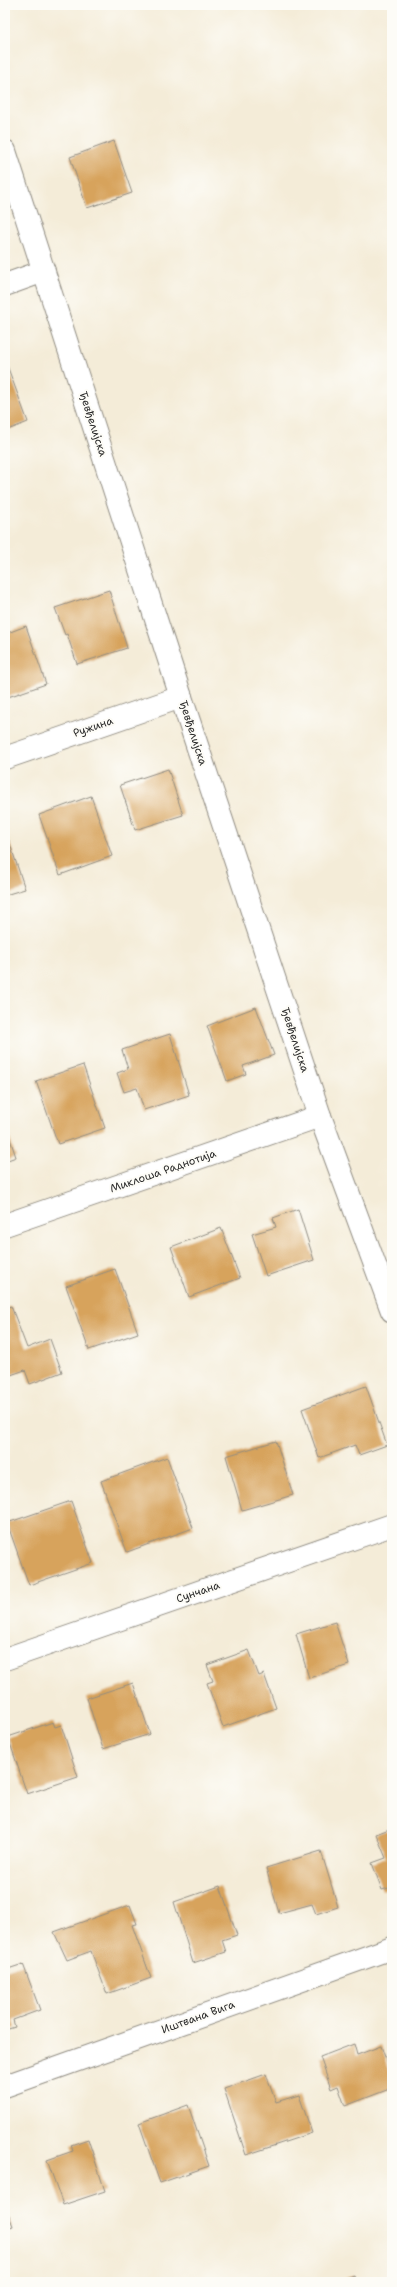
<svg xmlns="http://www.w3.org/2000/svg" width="397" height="2287" font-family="'Shantell Sans',sans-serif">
  <rect width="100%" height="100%" fill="#fdfcf7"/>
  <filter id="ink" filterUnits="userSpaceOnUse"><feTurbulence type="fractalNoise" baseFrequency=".025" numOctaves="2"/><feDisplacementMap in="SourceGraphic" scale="8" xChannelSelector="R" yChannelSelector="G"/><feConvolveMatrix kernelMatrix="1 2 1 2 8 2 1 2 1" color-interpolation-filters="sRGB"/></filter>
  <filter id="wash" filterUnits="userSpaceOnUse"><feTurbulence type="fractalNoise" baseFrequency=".012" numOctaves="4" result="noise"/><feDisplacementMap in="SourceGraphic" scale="16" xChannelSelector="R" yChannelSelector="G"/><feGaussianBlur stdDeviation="0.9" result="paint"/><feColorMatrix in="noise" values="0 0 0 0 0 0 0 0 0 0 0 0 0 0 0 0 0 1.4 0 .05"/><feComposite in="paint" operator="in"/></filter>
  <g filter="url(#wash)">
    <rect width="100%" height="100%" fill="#f4ecd8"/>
    <g id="blocks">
      <g fill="#d7a35b">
        <polygon points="114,141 132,193 87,208 70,157"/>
        <polygon points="5,360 28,422 5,431"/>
        <polygon points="109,590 127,648 77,664 67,634 65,635 55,608"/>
        <polygon points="26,626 46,684 5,698 5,634"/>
        <polygon points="168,769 183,815 135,830 120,785"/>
        <polygon points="91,796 112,856 60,875 39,815"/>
        <polygon points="5,829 25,889 5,895"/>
        <polygon points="256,1007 274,1055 243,1066 246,1074 227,1081 207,1026"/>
        <polygon points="170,1034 189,1095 144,1110 137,1088 124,1092 117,1073 128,1069 122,1050"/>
        <polygon points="83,1065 105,1128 58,1144 36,1081"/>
        <polygon points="5,1124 16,1157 5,1161"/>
        <polygon points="298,1209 314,1260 266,1276 252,1234 276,1227 273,1218"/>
        <polygon points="221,1228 240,1278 189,1297 171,1247"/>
        <polygon points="115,1269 138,1333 89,1350 66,1286"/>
        <polygon points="11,1306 27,1348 50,1339 62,1372 30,1384 25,1370 5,1377 5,1308"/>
        <polygon points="366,1386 387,1445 359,1455 355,1445 319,1458 302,1409"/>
        <polygon points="276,1441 293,1495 242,1510 226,1456"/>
        <polygon points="167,1457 193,1528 127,1552 101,1481"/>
        <polygon points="71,1501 93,1563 29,1585 7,1523"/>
        <polygon points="335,1622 349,1665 309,1678 296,1634"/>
        <polygon points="249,1650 259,1676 264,1674 276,1708 223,1727 207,1683 213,1681 207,1665"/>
        <polygon points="133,1683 150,1734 103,1749 87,1698"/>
        <polygon points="53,1722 55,1727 61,1725 78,1777 27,1794 8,1737"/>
        <polygon points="392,1828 392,1887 382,1890 372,1863 386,1858 376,1834"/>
        <polygon points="321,1851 338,1907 316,1914 312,1904 279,1913 266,1868"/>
        <polygon points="220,1886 237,1935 222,1940 226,1952 193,1963 174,1902"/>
        <polygon points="130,1905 137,1924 132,1925 151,1978 107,1994 91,1951 67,1960 54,1932"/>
        <polygon points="23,1964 40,2010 13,2020 15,2027 5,2030 5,1970"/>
        <polygon points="354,2044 357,2055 381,2046 392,2076 392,2088 345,2106 338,2086 331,2089 320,2057"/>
        <polygon points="266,2074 276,2102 299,2095 312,2133 246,2155 224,2089"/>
        <polygon points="188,2105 209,2166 160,2183 139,2123"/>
        <polygon points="88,2139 105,2191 63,2205 47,2160 73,2151 71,2145"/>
        <polygon points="5,2205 13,2226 5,2229"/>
        <polygon points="354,2275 356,2282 337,2282"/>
      </g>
    </g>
  </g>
  <g filter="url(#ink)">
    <use href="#blocks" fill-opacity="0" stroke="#908c82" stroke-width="1"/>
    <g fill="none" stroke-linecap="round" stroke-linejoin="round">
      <defs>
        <g id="minor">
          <polyline points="5,151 181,697 320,1116 392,1311"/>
          <polyline points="5,285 44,271"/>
          <polyline points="5,758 181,697"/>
          <polyline points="5,1225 320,1116"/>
          <polyline points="5,1659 392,1525"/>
          <polyline points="5,2086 392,1948"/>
        </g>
      </defs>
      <use href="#minor" stroke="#908c82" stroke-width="24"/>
      <use href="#minor" stroke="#fff" stroke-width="22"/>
    </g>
  </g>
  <g text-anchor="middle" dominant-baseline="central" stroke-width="4" stroke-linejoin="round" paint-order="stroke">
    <g font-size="11" fill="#2b2b2b" stroke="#fdfcf7">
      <text transform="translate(93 424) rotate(72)">Ђевђелијска</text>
      <text transform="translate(93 727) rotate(-19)">Ружина</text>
      <text transform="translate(193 733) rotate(72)">Ђевђелијска</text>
      <text transform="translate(295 1040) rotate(72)">Ђевђелијска</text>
      <text transform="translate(163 1171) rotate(-19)">Миклоша Раднотија</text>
      <text transform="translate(198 1592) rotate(-19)">Сунчана</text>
      <text transform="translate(198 2017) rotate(-20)">Иштвана Вига</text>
    </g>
  </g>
  <rect width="397" height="2287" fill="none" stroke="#fdfcf7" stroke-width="20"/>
</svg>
